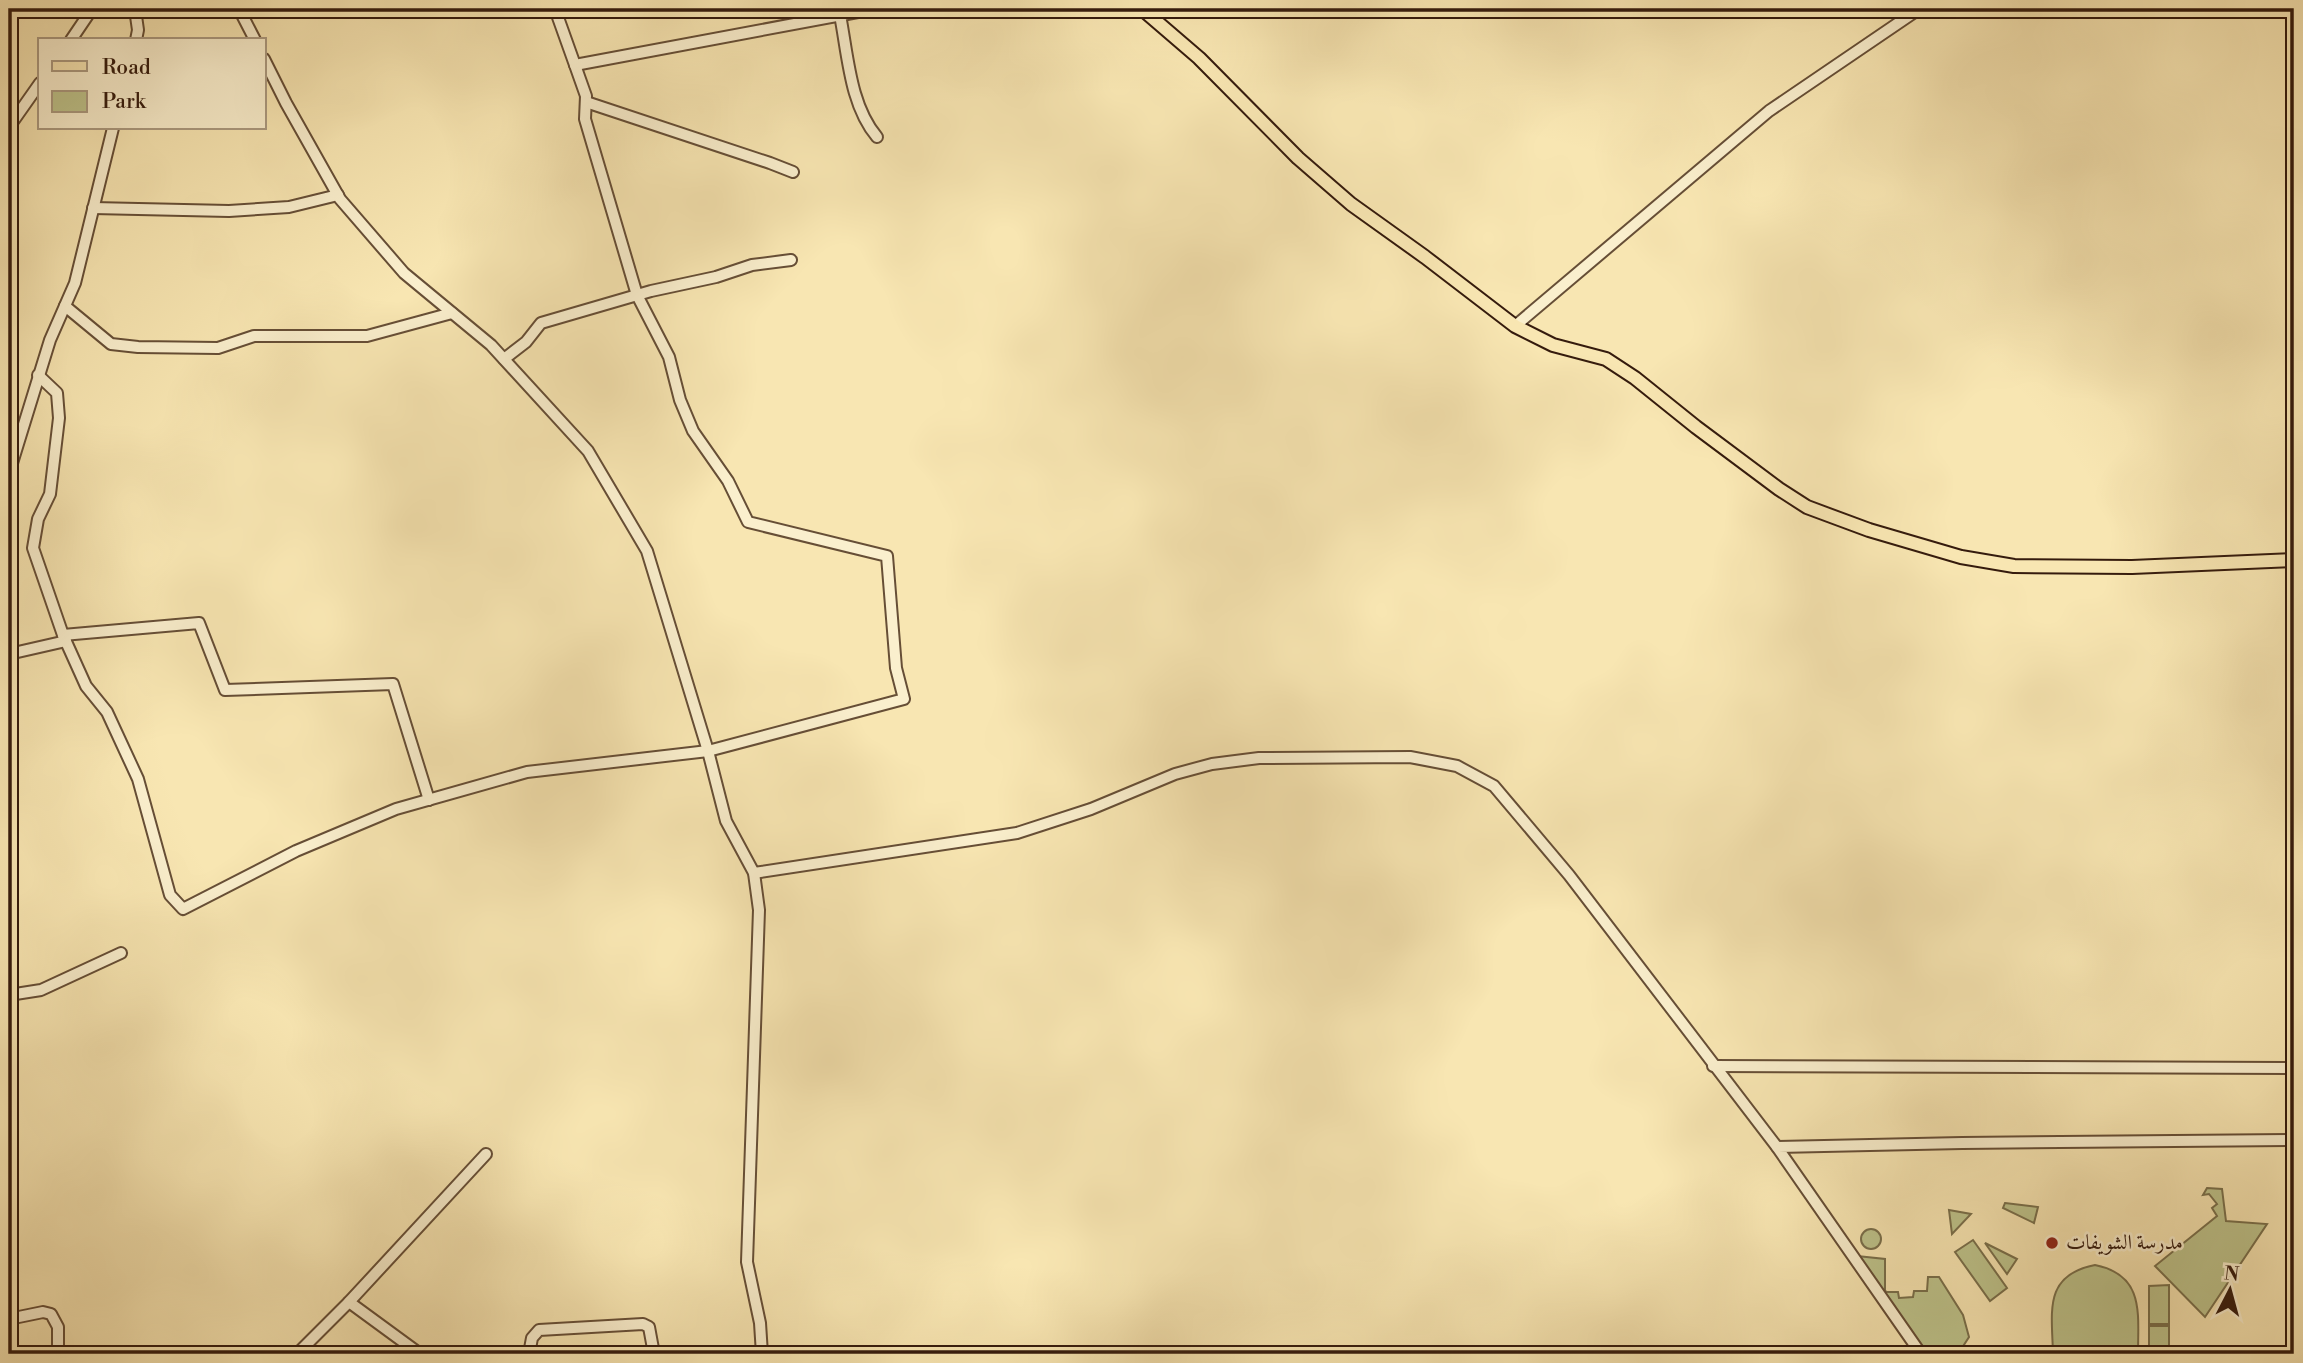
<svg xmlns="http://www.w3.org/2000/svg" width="2303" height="1363" font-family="'Libre Bodoni',Amiri,serif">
  <rect width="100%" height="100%" fill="#f8e6b2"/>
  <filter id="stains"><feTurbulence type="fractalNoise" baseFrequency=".00286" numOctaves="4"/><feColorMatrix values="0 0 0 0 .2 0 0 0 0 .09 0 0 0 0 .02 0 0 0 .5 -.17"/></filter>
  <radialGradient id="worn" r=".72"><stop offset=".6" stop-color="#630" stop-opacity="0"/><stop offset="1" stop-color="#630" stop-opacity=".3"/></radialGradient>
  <g fill="#bec48c" stroke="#7a704c" stroke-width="2">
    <polygon points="2207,1188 2222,1189 2226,1221 2267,1224 2205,1317 2155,1266 2217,1216 2212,1208 2217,1204 2209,1194 2203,1195"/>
    <polygon points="2005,1203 2038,1207 2034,1223 2003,1208"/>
    <polygon points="1949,1210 1971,1214 1952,1234"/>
    <circle cx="1871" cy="1239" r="10"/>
    <polygon points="1973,1240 2007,1288 1990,1301 1955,1252"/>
    <polygon points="1985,1243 2017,1259 2007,1274"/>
    <polygon points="1857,1256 1885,1259 1885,1290 1886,1292 1898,1292 1899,1298 1913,1297 1914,1291 1927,1291 1928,1277 1939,1277 1963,1315 1969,1337 1958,1354 1928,1354"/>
    <path d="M2095,1265C2145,1275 2138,1314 2138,1354H2053C2052,1312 2043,1275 2095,1265Z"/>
    <polygon points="2169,1285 2169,1324 2149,1324 2149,1286"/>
    <rect x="2149" y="1326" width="20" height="28"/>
  </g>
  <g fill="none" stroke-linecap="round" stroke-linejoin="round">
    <defs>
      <g id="minor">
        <polyline points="135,9 138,30 136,40"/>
        <polyline points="239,9 255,40"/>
        <polyline points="555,9 575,65 874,9"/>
        <path d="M840,15C848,56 850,105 877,137"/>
        <polyline points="71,40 92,9"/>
        <polyline points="264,59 286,103 340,199 404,273 491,345 588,451 647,551 708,751 726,821 754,873 759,910 747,1262 760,1323 762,1354"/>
        <polyline points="586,102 770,163 793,172"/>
        <polyline points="9,127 40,83"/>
        <polyline points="93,208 229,211 289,207 338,195"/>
        <polyline points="65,306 111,344 138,347 218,348 254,336 367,336 452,313"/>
        <polyline points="1515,326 1769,111 1919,9"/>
        <polyline points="504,359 526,342 541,323 651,291 716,277 752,265 791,260"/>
        <polyline points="38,375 57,393 59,418 50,494 38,519 33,548 63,635 86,686 107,712 138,779 170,895 183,909 296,851 396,809 527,772 708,751 904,699 896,668 887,556 748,522 728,481 693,431 680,400 669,357 637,295 585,119 586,96 575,65"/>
        <polyline points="9,473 50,340 75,283 113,128"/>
        <polyline points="63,635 199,623 225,690 393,684 429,800"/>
        <polyline points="9,654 66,641"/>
        <polyline points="754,873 1017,833 1091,809 1175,774 1212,764 1259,758 1410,757 1457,766 1494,786 1569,875 1777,1147"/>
        <polyline points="9,995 41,990 121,953"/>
        <polyline points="1713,1066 2294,1068"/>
        <polyline points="349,1302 420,1354"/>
        <polyline points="9,1319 43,1312 51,1314 58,1327 58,1354"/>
        <polyline points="297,1354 349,1302 486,1154"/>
        <polyline points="529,1354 532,1338 539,1330 643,1324 649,1327 654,1354"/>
        <polyline points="1921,1354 1777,1147 1962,1143 2294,1140"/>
      </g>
      <polyline id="major" points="1142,9 1199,58 1298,158 1351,204 1425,257 1515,326 1553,345 1606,359 1635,378 1696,427 1779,489 1807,507 1869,530 1961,557 2014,566 2132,567 2294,560"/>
    </defs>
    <use href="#minor" stroke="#664e36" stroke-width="14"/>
    <use href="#major" stroke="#351b0d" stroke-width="16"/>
    <use href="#minor" stroke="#faefcd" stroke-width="10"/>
    <use href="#major" stroke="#f8e6b2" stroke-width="12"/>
  </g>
  <circle fill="#8f2418" stroke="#faefcd" stroke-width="2.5" cx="2052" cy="1243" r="7"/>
  <g text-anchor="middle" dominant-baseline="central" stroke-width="5" stroke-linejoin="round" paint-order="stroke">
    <g font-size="21" fill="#351b0d" stroke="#faefcd" text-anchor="start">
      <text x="2066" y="1243">مدرسة الشويفات</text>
    </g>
  </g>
  <rect width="2303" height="1363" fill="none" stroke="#f8e6b2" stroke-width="35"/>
  <rect x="10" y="10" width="2282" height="1342" fill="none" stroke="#351b0d" stroke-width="3.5"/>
  <rect x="18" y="18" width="2268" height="1328" fill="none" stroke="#351b0d" stroke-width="2"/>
  <rect x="38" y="38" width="228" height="91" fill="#faefcd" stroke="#ab9a80" stroke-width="2"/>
  <rect x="52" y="61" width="35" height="10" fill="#f8e6b2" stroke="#ab9a80" stroke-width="2"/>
  <text x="102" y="74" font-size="21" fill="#351b0d">Road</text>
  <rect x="52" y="91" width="35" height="21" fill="#bec48c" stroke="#ab9a80" stroke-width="2"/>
  <text x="102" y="108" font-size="21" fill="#351b0d">Park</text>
  <g transform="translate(2230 1290) rotate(6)" stroke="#faefcd" stroke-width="5" paint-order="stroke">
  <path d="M0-5L12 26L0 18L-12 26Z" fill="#351b0d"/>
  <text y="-10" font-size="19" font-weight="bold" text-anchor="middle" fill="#351b0d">N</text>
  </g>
  <rect width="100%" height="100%" filter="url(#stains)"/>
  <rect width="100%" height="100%" fill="url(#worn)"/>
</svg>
